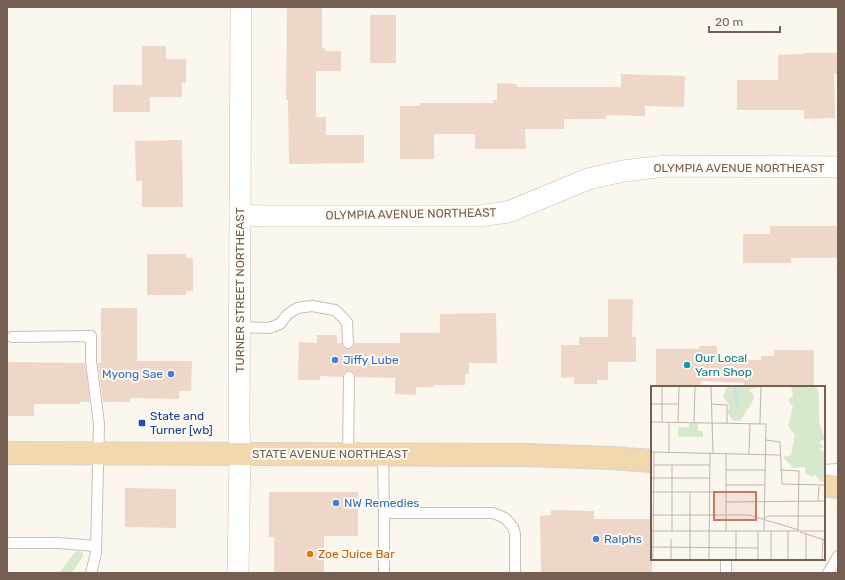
<svg xmlns="http://www.w3.org/2000/svg" width="845" height="580" font-family="Rubik,sans-serif">
  <rect width="100%" height="100%" fill="#fbf6ee"/>
  <polygon fill="#d8e8cd" points="78,551 83,552 83,556 72,573 59,573 74,553"/>
  <g fill="#eed7c8">
    <polygon points="287,7 322,7 322,48 325,48 325,51 341,51 341,71 316,71 316,117 326,117 326,135 364,135 364,163 289,164 288,100 286,100"/>
    <rect x="370" y="15" width="26" height="48"/>
    <polygon points="142,46 166,46 166,59 186,59 186,83 182,83 182,97 150,97 150,112 113,112 113,85 142,85"/>
    <polygon points="803,53 838,53 838,74 834,74 835,118 804,119 804,110 737,110 737,80 778,80 778,55 803,54"/>
    <polygon points="621,74 685,76 684,107 645,106 645,116 606,115 606,119 564,119 564,129 525,129 526,149 475,149 475,134 434,134 434,159 400,159 400,106 420,106 420,103 493,103 493,100 497,100 497,83 517,84 517,87 621,87"/>
    <polygon points="182,140 183,207 142,207 142,181 136,181 135,141"/>
    <polygon points="770,226 838,226 838,258 791,258 791,263 743,263 743,234 770,234"/>
    <polygon points="147,254 186,254 186,258 193,258 193,291 186,291 186,295 147,295"/>
    <polygon points="608,299 633,299 632,337 636,337 636,362 608,362 608,380 597,380 597,384 574,384 574,377 561,378 561,345 579,345 579,337 608,337"/>
    <polygon points="101,308 137,308 137,361 192,361 191,391 179,391 179,399 130,398 130,402 103,402 98,363 101,363"/>
    <polygon points="496,313 497,363 469,363 469,373 465,375 465,385 434,385 434,387 416,387 416,395 395,394 395,378 355,377 355,374 353,372 349,371 344,373 343,377 320,376 320,380 298,380 299,342 317,343 317,335 337,335 337,343 342,343 343,347 348,349 352,348 354,343 400,343 400,333 440,333 440,314"/>
    <polygon points="699,346 717,346 717,360 761,360 761,356 774,356 774,350 814,350 814,387 745,387 744,383 701,381 701,385 656,385 656,349 699,349"/>
    <polygon points="7,362 85,363 90,402 80,402 80,404 34,404 34,416 7,416"/>
    <polygon points="125,488 176,489 176,528 125,527"/>
    <polygon points="269,492 358,492 358,536 324,536 324,573 274,573 274,537 269,537"/>
    <polygon points="551,510 594,511 594,519 652,519 652,573 541,573 540,516 551,515"/>
  </g>
  <g fill="none" stroke-linecap="round" stroke-linejoin="round">
    <defs>
      <g id="service">
        <polyline points="240,327 269,328 280,324 287,315 297,308 312,306 335,310 347,322 348,343"/>
        <polyline points="12,337 91,336 91,361 99,424 96,553 91,573"/>
        <polyline points="348,453 349,377"/>
        <polyline points="383,454 384,513 384,573"/>
        <polyline points="384,513 493,513 505,518 513,527 515,534 515,573"/>
        <polyline points="7,543 58,543 96,546"/>
        <polyline points="726,559 726,573"/>
        <polyline points="828,573 838,556"/>
      </g>
      <g id="minor">
        <polyline points="240,215 266,216 479,216 508,212 588,179 623,171 666,166 838,167"/>
        <polyline points="238,573 240,453 239,424 241,7"/>
      </g>
      <polyline id="tertiary" points="824,476 838,475"/>
      <g id="primary">
        <polyline points="7,453 526,455 612,458 652,461"/>
        <polyline points="824,485 838,487"/>
      </g>
    </defs>
    <use href="#service" stroke="#cdbeb4" stroke-width="12"/>
    <use href="#minor" stroke="#cdbeb4" stroke-width="22"/>
    <use href="#tertiary" stroke="#cdbeb4" stroke-width="24"/>
    <use href="#primary" stroke="#d8d2cf" stroke-width="24"/>
    <use href="#service" stroke="#fff" stroke-width="10"/>
    <use href="#minor" stroke="#fff" stroke-width="21"/>
    <use href="#tertiary" stroke="#fff" stroke-width="22"/>
    <use href="#primary" stroke="#f1d8ae" stroke-width="22"/>
  </g>
  <g fill="#3f7fe0" stroke="#fefaf4" stroke-width="1.5">
    <circle cx="335" cy="360" r="4"/>
    <circle cx="171" cy="374" r="4"/>
    <circle cx="336" cy="503" r="4"/>
    <circle cx="596" cy="539" r="4"/>
  </g>
  <circle fill="#0f9aa8" stroke="#fefaf4" stroke-width="1.5" cx="687" cy="365" r="4"/>
  <rect fill="#1a4fb4" stroke="#fefaf4" stroke-width="1.5" x="138" y="419" width="8" height="8" rx="2"/>
  <circle fill="#e8710a" stroke="#fefaf4" stroke-width="1.5" cx="310" cy="554" r="4"/>
  <g text-anchor="middle" dominant-baseline="central" stroke-width="4" stroke-linejoin="round" paint-order="stroke">
    <g font-size="12" fill="#755e52" stroke="#fefaf4">
      <text x="739" y="168">OLYMPIA AVENUE NORTHEAST</text>
      <text transform="translate(411 214) rotate(-1)">OLYMPIA AVENUE NORTHEAST</text>
      <text transform="translate(240 290) rotate(-90)">TURNER STREET NORTHEAST</text>
      <text x="330" y="454">STATE AVENUE NORTHEAST</text>
    </g>
    <g font-size="12" fill="#0d838f" stroke="#fefaf4" text-anchor="start">
      <text x="695" y="358">Our Local<tspan x="695" dy="14">Yarn Shop</tspan></text>
    </g>
    <g font-size="12" fill="#366cbe" stroke="#fefaf4" text-anchor="start">
      <text x="343" y="360">Jiffy Lube</text>
      <text x="163" y="374" text-anchor="end">Myong Sae</text>
      <text x="344" y="503">NW Remedies</text>
      <text x="604" y="539">Ralphs</text>
    </g>
    <g font-size="12" fill="#164399" stroke="#fefaf4" text-anchor="start">
      <text x="150" y="416">State and<tspan x="150" dy="14">Turner [wb]</tspan></text>
    </g>
    <g font-size="12" fill="#c56008" stroke="#fefaf4" text-anchor="start">
      <text x="318" y="554">Zoe Juice Bar</text>
    </g>
  </g>
  <g transform="translate(651 386)">
    <rect width="174" height="174" fill="#fbf6ee"/>
    <path d="M140,0H165L168,9V36L174,53L168,56L173,61L168,63L174,67L173,96L169,95L164,88L162,91L154,87V81L142,82L132,71L140,69L144,49L137,40L142,21L137,14L142,10ZM76,1H108L97,4L102,8L103,13L89,35H82L77,27L78,19L72,11ZM38,37H47V45H52V51H27V41H38Z" fill="#d8e8cd"/>
    <path fill="none" stroke="#c3dfe3" stroke-width="2" d="M83,0L87,21"/>
    <path fill="none" stroke="#c1b4ab" stroke-width="1" d="M60,0L62,67M0,18H27M60,18L76,19V37M0,36L115,38L113,145M11,36V0M27,36L28,0M43,37L44,0M109,37L110,0M115,54L129,56L131,98L174,99M0,66L129,69M18,66V37M98,68L99,37M3,79H59M75,84H114M129,84L148,85L147,144M0,92H58M75,99H114M0,106H75M39,106V174M167,115L168,100M75,116L174,115M0,129H98L148,144M113,132L118,130H174M0,145H174M21,145V79M75,145V67M107,145V174M120,145V174M149,146L174,154M155,148V174M20,153V174M0,161L107,162M2,174L3,66M58,174L59,66M85,174V145M137,174V145M171,174L172,153"/>
    <path fill="#cc7860" fill-opacity="0.15" stroke="#cc7860" stroke-width="2" d="M63,106H105V134H63Z"/>
    <rect width="174" height="174" fill="none" stroke="#755e52" stroke-width="2"/>
  </g>
  <rect width="845" height="580" fill="none" stroke="#755e52" stroke-width="16"/>
  <path d="M709 26v6h71v-6" fill="none" stroke="#755e52" stroke-width="2"/>
  <text x="715" y="26" font-size="12" fill="#755e52" stroke="#fefaf4" stroke-width="3" paint-order="stroke">20 m</text>
</svg>
